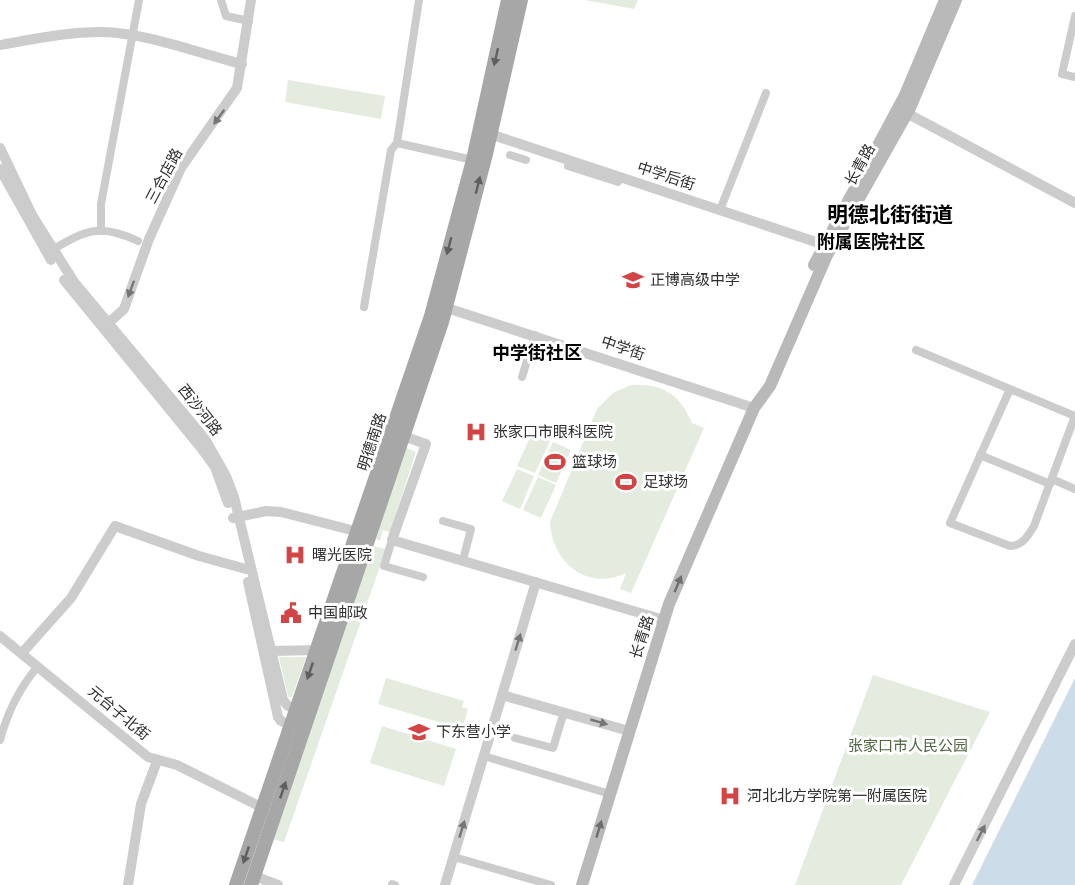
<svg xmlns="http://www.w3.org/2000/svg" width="1075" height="885" font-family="Rubik,'Noto Sans SC',sans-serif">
  <rect width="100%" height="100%" fill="#fff"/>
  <g fill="#e4ebdf">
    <polygon points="585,0 638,0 634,9"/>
    <polygon points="288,80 385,96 381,119 285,102"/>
    <path d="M631,385C662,383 680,394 692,423L704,428L631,593L620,589L626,573C587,592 552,562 550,522L597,409L613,393Z"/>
    <polygon points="532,433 550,441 535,473 517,466"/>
    <polygon points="553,442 571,450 556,483 538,475"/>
    <polygon points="404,447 416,452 390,532 383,530 380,541 376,539"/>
    <polygon points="517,469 534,476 520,509 502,501"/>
    <polygon points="538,477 556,485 541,518 523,510"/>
    <polygon points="373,546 386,549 284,842 272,839"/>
    <polygon points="279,657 306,657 292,697 288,697"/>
    <polygon points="873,675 990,712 901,885 795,885"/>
    <polygon points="386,678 464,701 462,707 468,709 462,729 378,704"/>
    <polygon points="382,726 456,749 444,786 370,763"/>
  </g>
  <polygon fill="#cddce9" points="1075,678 1075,885 972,885 979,871"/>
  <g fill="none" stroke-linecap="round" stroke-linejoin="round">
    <g stroke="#ccc" stroke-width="8">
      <polyline points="221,0 226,16 249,21"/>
      <polyline points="419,0 397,143 473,160"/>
      <polyline points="1075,16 1062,74 1075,77"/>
      <polyline points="510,155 526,160"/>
      <polyline points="568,166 618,182"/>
      <polyline points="720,210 766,93"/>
      <polyline points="101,230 101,204 139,0"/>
      <path d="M52,250C86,230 100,223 138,241"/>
      <polyline points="364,307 391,150 397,143"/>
      <path d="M916,350L1075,416L1034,526C1028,536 1022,546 1010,546L950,523L1010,389"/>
      <polyline points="522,377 535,335"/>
      <polyline points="980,455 1050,484"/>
      <polyline points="1052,479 1075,489"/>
      <polyline points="443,521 471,529 463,560"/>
      <polyline points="392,540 384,566 423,577"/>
      <polyline points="515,738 553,748 564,712"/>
      <path d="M0,740C8,711 19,689 38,666"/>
      <polyline points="484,756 610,794"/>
      <polyline points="454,857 551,885"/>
      <polyline points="392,884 395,885"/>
    </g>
    <g stroke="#ccc" stroke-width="10">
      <path d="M0,45C34,39 67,32 102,32C148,33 197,53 242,64"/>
      <polyline points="901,110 1075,203"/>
      <polyline points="490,134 831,247"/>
      <polyline points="0,148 32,215 74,282 205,439 226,476 234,497 283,700 288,706 300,713"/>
      <polyline points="0,169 51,260"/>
      <polyline points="64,280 202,449 215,467 228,503"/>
      <polyline points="447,308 754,408"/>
      <polyline points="104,327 124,309 149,239 181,168 237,88 251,0"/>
      <polyline points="403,436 426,444 392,540 664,620"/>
      <polyline points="233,518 266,511 281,512 359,532"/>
      <polyline points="248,582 278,717 281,721 298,728"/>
      <polyline points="0,636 148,757 177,765 263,808"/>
      <polyline points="270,651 318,650"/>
      <polyline points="22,653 71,598 115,526 199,556 246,569 251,568"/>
      <polyline points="502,695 629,731"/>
      <polyline points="254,876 278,885"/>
      <polyline points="128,885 141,804 157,761"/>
      <polyline points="445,885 536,582"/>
      <polyline points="954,885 1075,644"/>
    </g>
    <g stroke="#b9b9b9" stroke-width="12">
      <polyline points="814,265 905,95 945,0"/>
      <polyline points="582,885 669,604 754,408 770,386 827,255 910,108 956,0"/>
    </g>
    <g stroke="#a7a7a7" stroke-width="14">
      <polyline points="236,885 431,316 473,160 508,0"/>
      <polyline points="251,885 442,322 486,154 521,0"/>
    </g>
  </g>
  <defs><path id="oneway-solid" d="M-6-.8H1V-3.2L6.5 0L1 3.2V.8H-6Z" transform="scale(1.5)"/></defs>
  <g fill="#5f5f5f">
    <use href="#oneway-solid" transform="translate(496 57) rotate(103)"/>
    <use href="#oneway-solid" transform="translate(478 185) rotate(-76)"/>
    <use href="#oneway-solid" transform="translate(449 246) rotate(105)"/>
    <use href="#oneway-solid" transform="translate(310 671) rotate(109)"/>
    <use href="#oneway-solid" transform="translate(283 790) rotate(-71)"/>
    <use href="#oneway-solid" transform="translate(246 855) rotate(109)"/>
  </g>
  <g fill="#767676">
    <use href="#oneway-solid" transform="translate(219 117) rotate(126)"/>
    <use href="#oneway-solid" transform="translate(131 289) rotate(110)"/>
    <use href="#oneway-solid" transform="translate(518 642) rotate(-73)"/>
    <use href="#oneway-solid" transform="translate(599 722) rotate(16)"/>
    <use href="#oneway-solid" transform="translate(462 829) rotate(-73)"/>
    <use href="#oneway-solid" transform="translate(981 833) rotate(-63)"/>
  </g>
  <g fill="#6d6d6d">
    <use href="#oneway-solid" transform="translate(678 584) rotate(-67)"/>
    <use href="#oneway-solid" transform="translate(599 829) rotate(-73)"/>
  </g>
  <defs>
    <symbol id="school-bare" viewBox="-9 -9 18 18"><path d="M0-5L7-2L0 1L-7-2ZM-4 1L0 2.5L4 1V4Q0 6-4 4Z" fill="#d34545" stroke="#fff" stroke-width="2.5" paint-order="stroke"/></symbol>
    <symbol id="hospital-bare" viewBox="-9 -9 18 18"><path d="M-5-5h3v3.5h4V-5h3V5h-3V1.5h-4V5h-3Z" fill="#d34545" stroke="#fff" stroke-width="2.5" paint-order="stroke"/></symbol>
    <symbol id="stadium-bare" viewBox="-9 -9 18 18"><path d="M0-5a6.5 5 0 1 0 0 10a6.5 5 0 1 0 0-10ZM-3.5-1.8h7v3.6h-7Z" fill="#d34545" stroke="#fff" stroke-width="2.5" paint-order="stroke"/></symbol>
    <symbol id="civic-bare" viewBox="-9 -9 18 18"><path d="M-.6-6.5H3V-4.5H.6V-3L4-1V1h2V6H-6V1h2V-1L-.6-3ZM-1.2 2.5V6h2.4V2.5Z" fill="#d34545" stroke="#fff" stroke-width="2.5" paint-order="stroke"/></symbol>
  </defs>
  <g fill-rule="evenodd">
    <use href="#school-bare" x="618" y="265" width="30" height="30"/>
    <use href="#hospital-bare" x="461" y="417" width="30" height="30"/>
    <use href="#stadium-bare" x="540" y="447" width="30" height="30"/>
    <use href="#stadium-bare" x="611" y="467" width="30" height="30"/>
    <use href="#hospital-bare" x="280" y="540" width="30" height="30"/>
    <use href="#civic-bare" x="276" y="598" width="30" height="30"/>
    <use href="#school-bare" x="404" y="717" width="30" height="30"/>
    <use href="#hospital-bare" x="715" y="781" width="30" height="30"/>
  </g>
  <g text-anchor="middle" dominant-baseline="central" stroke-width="6" stroke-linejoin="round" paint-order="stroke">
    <g font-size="15" fill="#2f2f2f" stroke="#fff">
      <text transform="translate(860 165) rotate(-61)">长青路</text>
      <text transform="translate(164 176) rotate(-62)">三合店路</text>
      <text transform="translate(666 176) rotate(18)">中学后街</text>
      <text transform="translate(623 348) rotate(19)">中学街</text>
      <text transform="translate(200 410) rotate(52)">西沙河路</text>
      <text transform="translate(372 442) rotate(-72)">明德南路</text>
      <text transform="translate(642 637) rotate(-72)">长青路</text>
      <text transform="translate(119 713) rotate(40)">元台子北街</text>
    </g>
    <g font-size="15" fill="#2f2f2f" stroke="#fff" text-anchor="start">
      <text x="650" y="280">正博高级中学</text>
      <text x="493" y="432">张家口市眼科医院</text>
      <text x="572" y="462">篮球场</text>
      <text x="643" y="482">足球场</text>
      <text x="312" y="555">曙光医院</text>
      <text x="308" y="613">中国邮政</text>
      <text x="436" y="732">下东营小学</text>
      <text x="747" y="796">河北北方学院第一附属医院</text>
    </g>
    <g font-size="15" fill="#506641" stroke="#fff">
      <text x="908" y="746">张家口市人民公园</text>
    </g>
    <g font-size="18" font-weight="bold" fill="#000" stroke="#fff">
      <text x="871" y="242">附属医院社区</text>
      <text x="537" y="353">中学街社区</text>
    </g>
    <g font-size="21" font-weight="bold" fill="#000" stroke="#fff">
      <text x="890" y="214">明德北街街道</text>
    </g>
  </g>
</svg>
